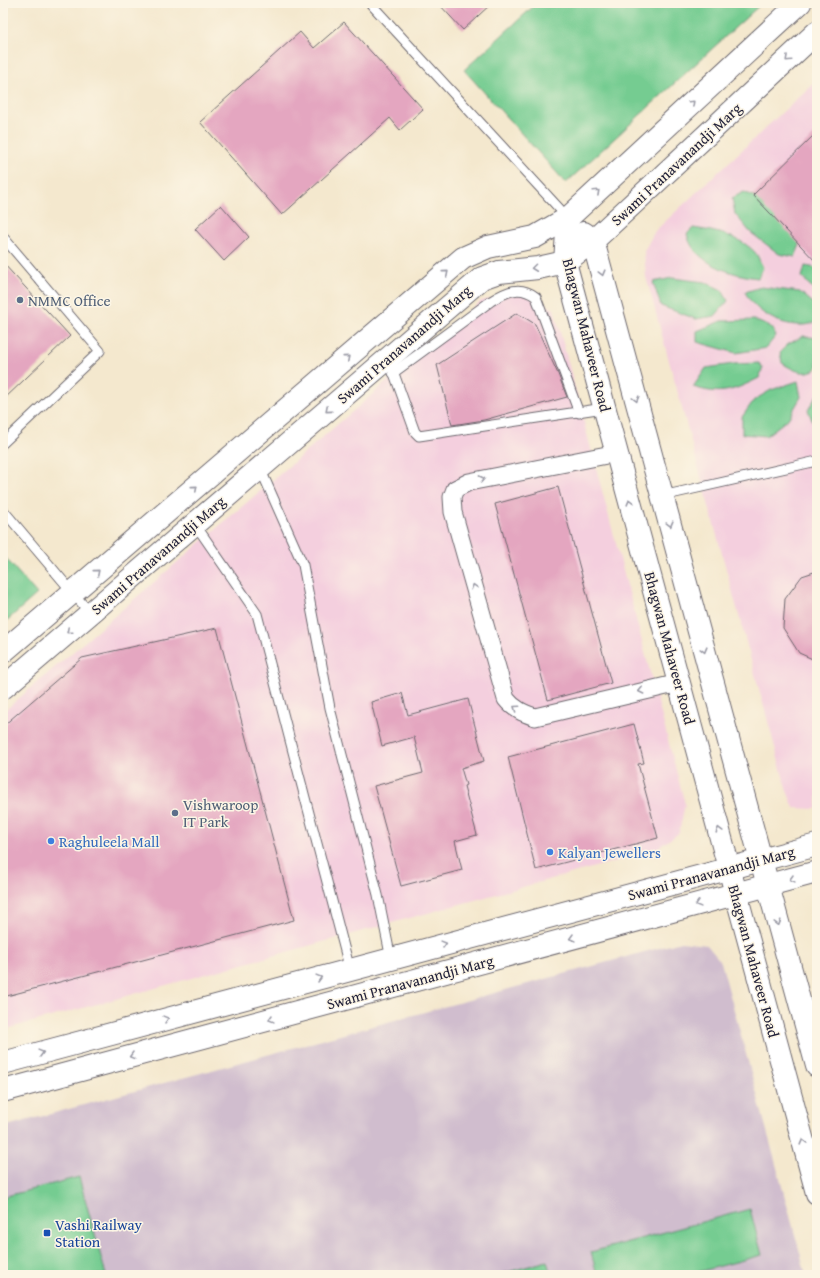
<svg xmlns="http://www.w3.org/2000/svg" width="820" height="1278" font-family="'Gentium Book Plus',serif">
  <rect width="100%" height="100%" fill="#fcf5e5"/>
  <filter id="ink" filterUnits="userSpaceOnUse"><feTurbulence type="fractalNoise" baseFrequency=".025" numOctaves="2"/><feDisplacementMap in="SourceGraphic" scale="8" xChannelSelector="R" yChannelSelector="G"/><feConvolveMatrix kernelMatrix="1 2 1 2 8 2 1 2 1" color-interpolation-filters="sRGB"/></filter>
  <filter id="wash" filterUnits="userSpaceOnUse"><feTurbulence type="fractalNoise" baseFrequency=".012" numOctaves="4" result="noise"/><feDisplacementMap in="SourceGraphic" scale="16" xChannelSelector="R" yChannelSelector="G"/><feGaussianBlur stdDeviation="0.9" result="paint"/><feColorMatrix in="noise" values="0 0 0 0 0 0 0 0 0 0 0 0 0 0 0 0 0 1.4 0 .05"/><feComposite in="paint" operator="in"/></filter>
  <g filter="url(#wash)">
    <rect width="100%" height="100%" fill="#f4e8ce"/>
    <g fill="#f4cfde">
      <polygon points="817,80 817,808 813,809 794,808 787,791 646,277 644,251 655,231"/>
      <polygon points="519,292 554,309 685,804 679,833 653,851 3,1030 3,712 481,301"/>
    </g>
    <polygon fill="#d0bdce" points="681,942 707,945 721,962 806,1275 3,1275 3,1127"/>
    <g fill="#75cc91" stroke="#4c7766">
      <polygon points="537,3 762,3 566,183 464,70"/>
      <polygon points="744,192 765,201 779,215 800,245 795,257 779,254 750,232 735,214 732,198"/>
      <path d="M693,228C714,231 737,235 754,251C758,255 760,262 763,268L758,278C732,275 693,263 687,234Z"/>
      <polygon points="805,266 817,268 817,293 802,277"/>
      <polygon points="672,278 705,282 722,290 728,301 715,316 696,319 661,306 653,282"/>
      <path d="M761,287L800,292L817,306V322C792,332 757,317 745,292Z"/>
      <polygon points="754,320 771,327 776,336 766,348 736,353 697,342 697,331 721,321"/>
      <path d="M803,336L817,338V368C805,377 793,370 782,363L780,352L787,345Z"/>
      <path d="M759,363L763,368L759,378C733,391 721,396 693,387L706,368L733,364Z"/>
      <polygon points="798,381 801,397 788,419 766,436 742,434 742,417 754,400 771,390"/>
      <polygon points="817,395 817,424 814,425 808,410"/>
      <polygon points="3,555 37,594 3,624"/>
      <polygon points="79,1177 106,1275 3,1275 3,1197"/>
      <polygon points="750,1209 762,1255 687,1275 597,1275 591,1252"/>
      <polygon points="547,1261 551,1275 501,1275 501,1274"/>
    </g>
    <g id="blocks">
      <g fill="#e4a6c0">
        <polygon points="438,3 492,3 463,30"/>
        <polygon points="344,22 423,109 400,130 390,118 282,215 200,122 300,32 314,48"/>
        <polygon points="817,132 817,263 753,195"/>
        <polygon points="221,205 249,237 224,261 195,229"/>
        <polygon points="3,263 70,336 3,400"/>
        <polygon points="517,313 535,324 558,374 567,397 484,420 452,425 437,365"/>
        <polygon points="558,487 611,683 548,700 495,504"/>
        <polygon points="817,571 817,661 799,653 783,628 785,599 802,576"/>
        <polygon points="217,628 294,920 3,997 3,726 82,658"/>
        <polygon points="402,693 408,715 468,699 484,761 461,768 466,785 464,786 477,835 455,841 462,870 401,886 374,786 423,773 414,737 382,746 371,702"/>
        <polygon points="634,724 644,763 638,764 658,838 536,870 508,757"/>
      </g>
    </g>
  </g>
  <g filter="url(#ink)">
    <use href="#blocks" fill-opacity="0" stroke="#6c676e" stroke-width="1"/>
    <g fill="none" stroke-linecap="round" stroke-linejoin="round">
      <defs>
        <g id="service">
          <polyline points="370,3 568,218"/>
          <polyline points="3,237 100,351 3,443"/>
          <polyline points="392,368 415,432 419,436 604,408"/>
          <path d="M393,373L491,301C507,291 520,285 536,297L579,413"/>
          <polyline points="260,468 303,565 330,708 378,895 391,959"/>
          <polyline points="662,496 817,461"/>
          <polyline points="3,510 90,613"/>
          <polyline points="195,524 257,614 350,970"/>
        </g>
        <path id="minor" d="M617,453L469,482L455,489L452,497L453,512L506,699C514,709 523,713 535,717L679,683"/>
        <g id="tertiary">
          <polyline points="568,218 565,262 817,1193"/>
          <polyline points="584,233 593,241 817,1066"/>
          <polyline points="3,652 463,258 488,247 535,237 568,218 800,3"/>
          <polyline points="3,688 482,278 499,272 538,268 565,262 593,241 817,32"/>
          <polyline points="3,1063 817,845"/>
          <polyline points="3,1091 817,872"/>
        </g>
      </defs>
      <use href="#service" stroke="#6c676e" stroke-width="11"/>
      <use href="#minor" stroke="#6c676e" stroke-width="19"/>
      <use href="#tertiary" stroke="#6c676e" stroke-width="24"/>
      <use href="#service" stroke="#fff" stroke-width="9"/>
      <use href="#minor" stroke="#fff" stroke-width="17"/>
      <use href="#tertiary" stroke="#fff" stroke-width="22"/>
    </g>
    <defs><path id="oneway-chevron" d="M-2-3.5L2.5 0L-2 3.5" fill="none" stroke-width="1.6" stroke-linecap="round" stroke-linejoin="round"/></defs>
    <g stroke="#9c9ca7">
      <use href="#oneway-chevron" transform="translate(788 59) rotate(137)"/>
      <use href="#oneway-chevron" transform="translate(692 103) rotate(-43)"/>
      <use href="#oneway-chevron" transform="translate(597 192) rotate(-43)"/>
      <use href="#oneway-chevron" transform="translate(534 268) rotate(173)"/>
      <use href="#oneway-chevron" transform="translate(446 273) rotate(-41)"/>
      <use href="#oneway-chevron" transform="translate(602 273) rotate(75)"/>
      <use href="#oneway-chevron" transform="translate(347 358) rotate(-41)"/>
      <use href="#oneway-chevron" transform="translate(636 399) rotate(75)"/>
      <use href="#oneway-chevron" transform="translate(328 410) rotate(139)"/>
      <use href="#oneway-chevron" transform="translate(482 479) rotate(-11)"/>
      <use href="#oneway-chevron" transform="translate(195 488) rotate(-41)"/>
      <use href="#oneway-chevron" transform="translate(630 502) rotate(-105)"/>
      <use href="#oneway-chevron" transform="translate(670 524) rotate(75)"/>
      <use href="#oneway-chevron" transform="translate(97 572) rotate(-41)"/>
      <use href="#oneway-chevron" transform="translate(474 587) rotate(-106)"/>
      <use href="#oneway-chevron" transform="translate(69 631) rotate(139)"/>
      <use href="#oneway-chevron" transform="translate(704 650) rotate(75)"/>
      <use href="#oneway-chevron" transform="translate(641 691) rotate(167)"/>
      <use href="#oneway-chevron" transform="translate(516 708) rotate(-145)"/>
      <use href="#oneway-chevron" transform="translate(719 830) rotate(-105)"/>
      <use href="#oneway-chevron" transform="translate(792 879) rotate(165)"/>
      <use href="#oneway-chevron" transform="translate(698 904) rotate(165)"/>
      <use href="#oneway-chevron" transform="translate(778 923) rotate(75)"/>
      <use href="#oneway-chevron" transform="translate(572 938) rotate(165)"/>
      <use href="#oneway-chevron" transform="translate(444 944) rotate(-15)"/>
      <use href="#oneway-chevron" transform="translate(319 978) rotate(-15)"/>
      <use href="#oneway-chevron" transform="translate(166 1019) rotate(-15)"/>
      <use href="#oneway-chevron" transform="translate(271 1019) rotate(165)"/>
      <use href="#oneway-chevron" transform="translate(41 1053) rotate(-15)"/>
      <use href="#oneway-chevron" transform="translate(132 1056) rotate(165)"/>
      <use href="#oneway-chevron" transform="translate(803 1142) rotate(-105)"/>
    </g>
  </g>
  <g fill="#5c6f8a" stroke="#fcf5e5" stroke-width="1.5">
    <circle cx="20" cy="300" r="4"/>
    <circle cx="175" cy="813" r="4"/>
  </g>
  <g fill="#3f7fe0" stroke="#fcf5e5" stroke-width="1.5">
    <circle cx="51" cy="841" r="4"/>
    <circle cx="550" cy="852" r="4"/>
  </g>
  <rect fill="#1a4fb4" stroke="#fcf5e5" stroke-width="1.5" x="43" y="1229" width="8" height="8" rx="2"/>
  <g text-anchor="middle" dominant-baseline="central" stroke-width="3" stroke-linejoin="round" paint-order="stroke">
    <g font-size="15" fill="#22223b" stroke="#fcf5e5">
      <text transform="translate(676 164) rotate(-43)">Swami Pranavanandji Marg</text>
      <text transform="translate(587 335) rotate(76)">Bhagwan Mahaveer Road</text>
      <text transform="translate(404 344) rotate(-41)">Swami Pranavanandji Marg</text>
      <text transform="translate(158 555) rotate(-41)">Swami Pranavanandji Marg</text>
      <text transform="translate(670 648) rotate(75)">Bhagwan Mahaveer Road</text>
      <text transform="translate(711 873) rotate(-15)">Swami Pranavanandji Marg</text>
      <text transform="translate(754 961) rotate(75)">Bhagwan Mahaveer Road</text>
      <text transform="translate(410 982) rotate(-15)">Swami Pranavanandji Marg</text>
    </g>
    <g font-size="15" fill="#4e5e75" stroke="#fcf5e5" text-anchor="start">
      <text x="28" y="300">NMMC Office</text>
      <text x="183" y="804">Vishwaroop<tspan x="183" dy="17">IT Park</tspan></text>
    </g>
    <g font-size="15" fill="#366cbe" stroke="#fcf5e5" text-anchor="start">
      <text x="59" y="841">Raghuleela Mall</text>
      <text x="558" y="852">Kalyan Jewellers</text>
    </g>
    <g font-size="15" fill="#164399" stroke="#fcf5e5" text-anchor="start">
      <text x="55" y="1224">Vashi Railway<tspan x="55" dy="17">Station</tspan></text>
    </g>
  </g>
  <rect width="820" height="1278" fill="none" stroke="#fcf5e5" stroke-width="16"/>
</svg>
